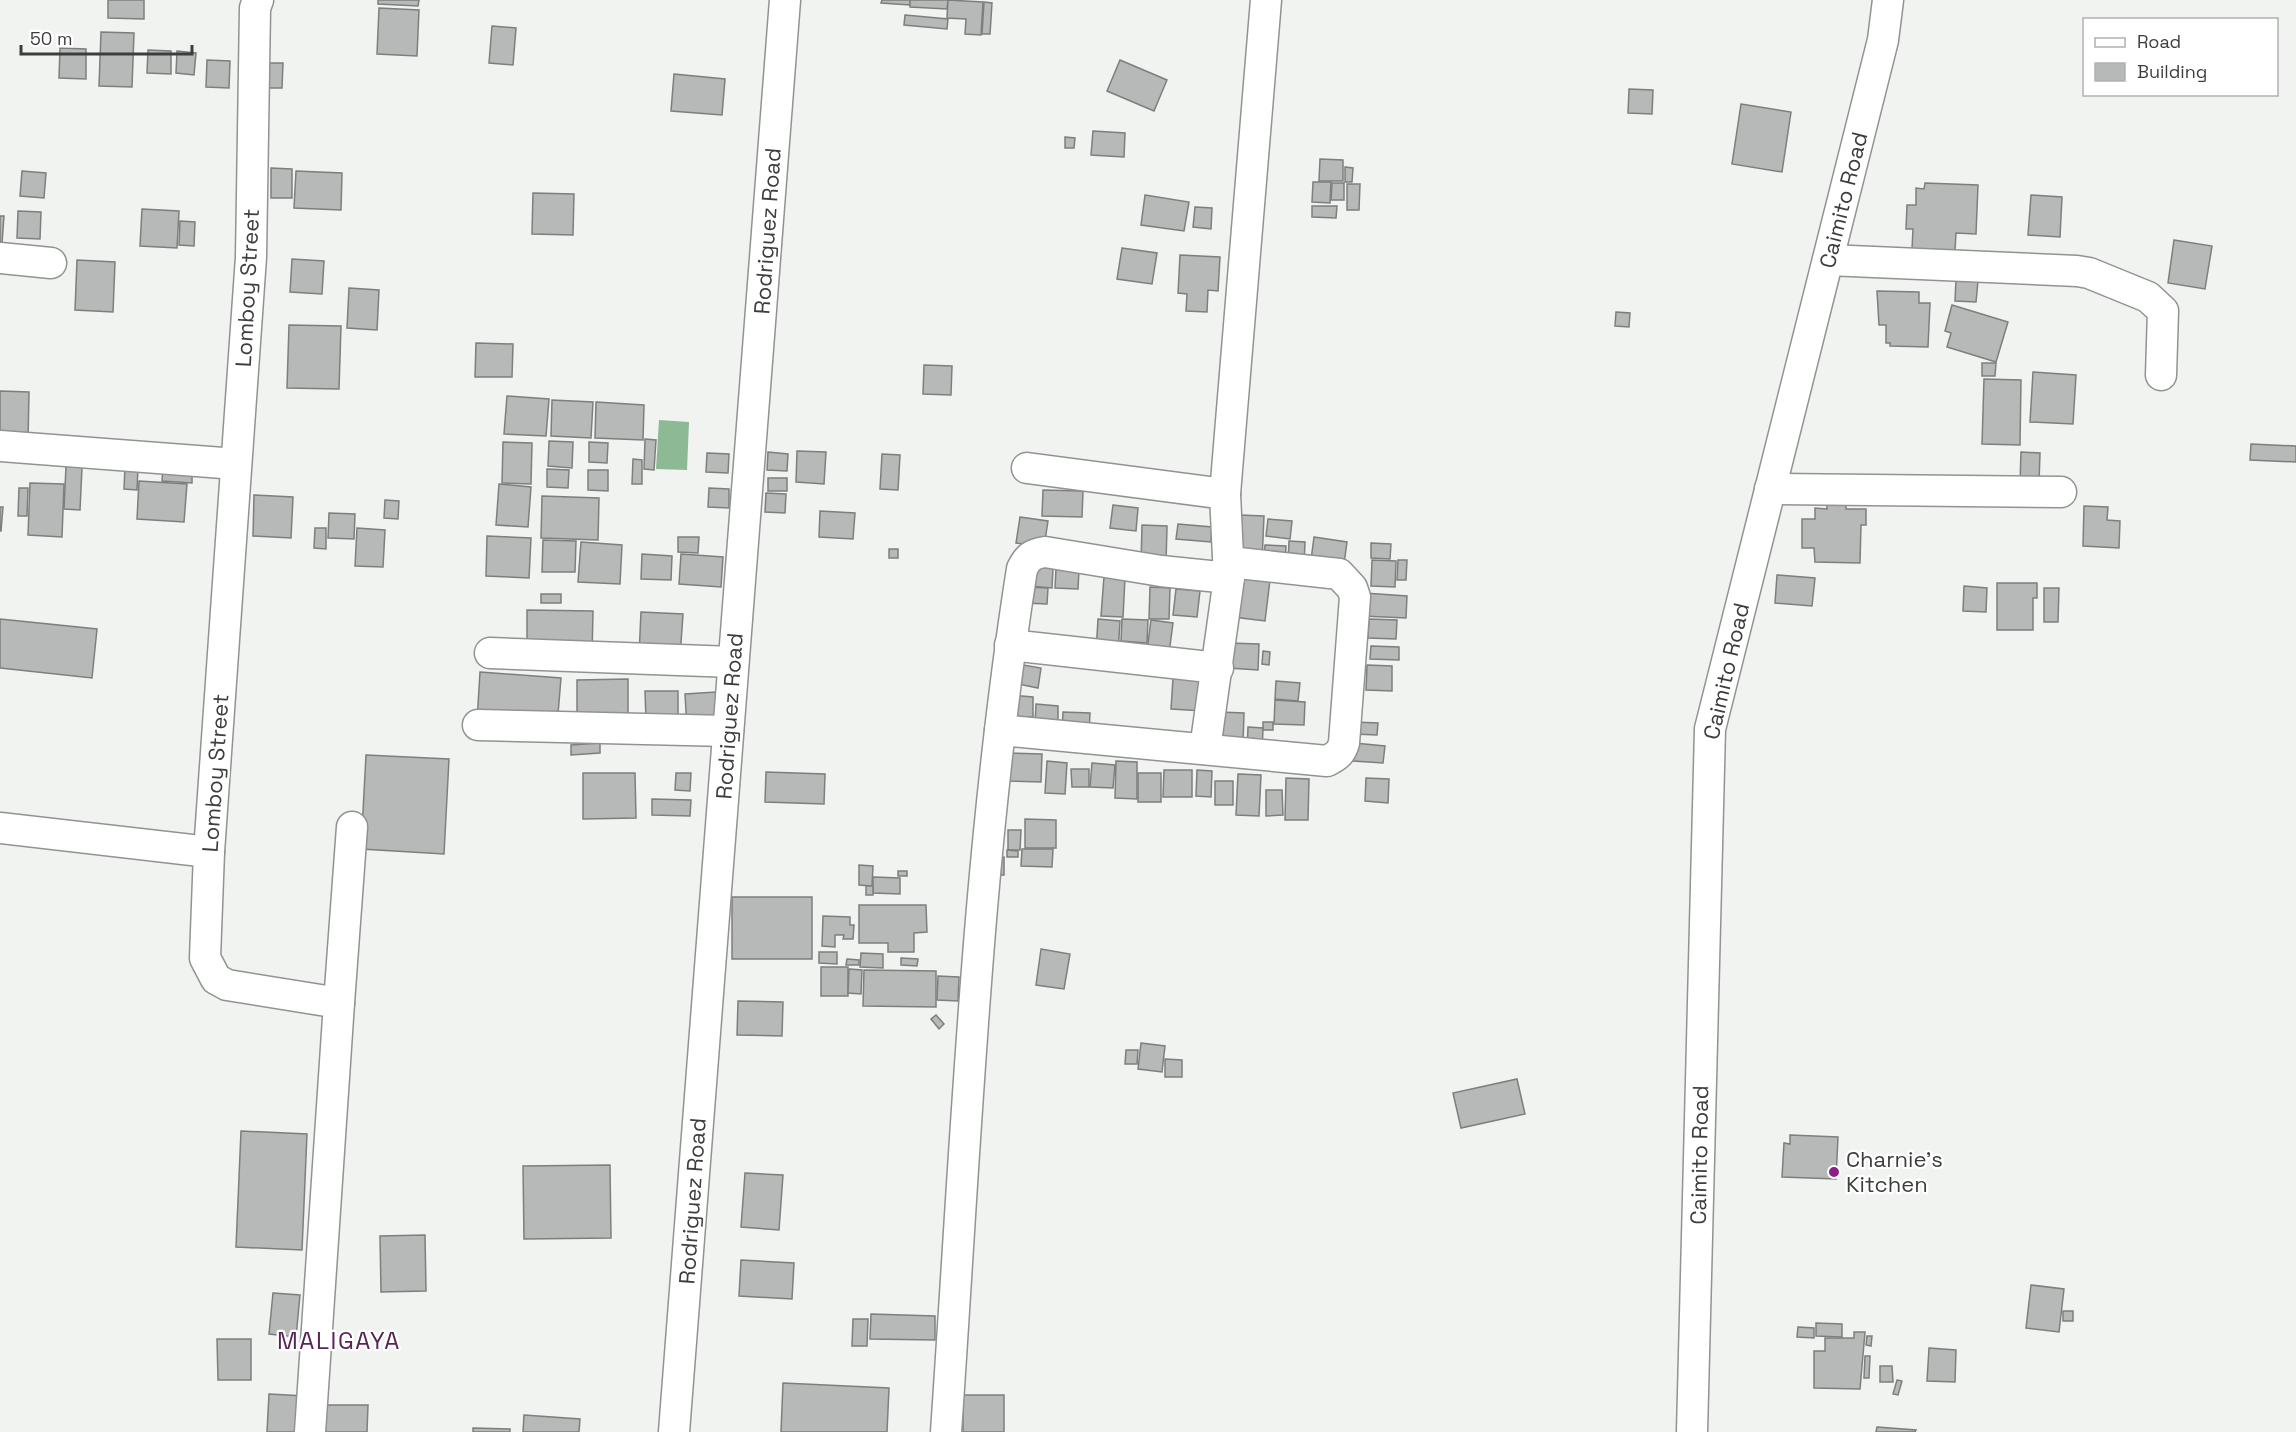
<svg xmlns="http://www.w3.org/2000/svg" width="2296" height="1432" font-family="'Space Grotesk',sans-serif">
  <rect width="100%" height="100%" fill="#f0f3f0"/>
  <polygon fill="#8db995" points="659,420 689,422 687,470 656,469"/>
  <g fill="#b6b9b7" stroke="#7d7f7d" stroke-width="1.5">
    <polygon points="108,0 144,0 144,19 108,18"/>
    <polygon points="378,0 419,0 418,6 378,4"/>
    <polygon points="882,0 910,0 910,5 881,3"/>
    <polygon points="910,0 948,0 947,9 910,7"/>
    <polygon points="948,0 983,2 981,35 965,34 966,19 947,18"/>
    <polygon points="984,2 992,3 990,34 982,34"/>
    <polygon points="379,8 419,10 417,56 377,54"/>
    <polygon points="905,15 948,19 947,29 904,25"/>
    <polygon points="492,26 516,28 513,65 489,63"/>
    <polygon points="101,32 134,33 132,87 99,86"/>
    <polygon points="60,48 86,49 86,79 59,78"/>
    <polygon points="148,50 171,51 171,74 147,73"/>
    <polygon points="177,51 196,53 194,75 176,73"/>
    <polygon points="207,60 230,61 229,88 206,87"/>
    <polygon points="1120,60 1167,80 1154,111 1107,91"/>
    <polygon points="260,63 283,63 282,88 259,88"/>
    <polygon points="674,74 725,79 722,115 671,111"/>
    <polygon points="1629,89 1653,90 1652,114 1628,113"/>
    <polygon points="1741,104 1791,112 1782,172 1732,164"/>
    <polygon points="1093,131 1125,133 1124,157 1091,155"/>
    <polygon points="1065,137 1075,138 1074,148 1065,148"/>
    <polygon points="1320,159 1343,160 1343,181 1319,181"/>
    <polygon points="1345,167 1353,168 1352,182 1345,182"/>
    <polygon points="271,168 292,169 292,198 271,198"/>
    <polygon points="22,171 46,173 44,198 20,196"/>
    <polygon points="296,171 342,173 341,210 294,208"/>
    <polygon points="1313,182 1331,182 1330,203 1312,202"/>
    <polygon points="1332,183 1344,183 1344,200 1331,200"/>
    <polygon points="1925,183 1978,185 1976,234 1956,233 1955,250 1912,249 1913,229 1906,229 1907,205 1916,205 1916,188 1924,189"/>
    <polygon points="1347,184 1360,184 1359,210 1347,210"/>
    <polygon points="533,193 574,194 573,235 532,234"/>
    <polygon points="1145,195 1189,202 1184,231 1141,225"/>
    <polygon points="2031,195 2062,197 2060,237 2028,235"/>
    <polygon points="1312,206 1337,206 1336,218 1312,217"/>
    <polygon points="1195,207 1212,208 1211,229 1193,227"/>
    <polygon points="142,209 179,211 177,248 140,246"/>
    <polygon points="18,211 41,212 40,239 17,238"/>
    <polygon points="0,216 4,216 2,243 0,242"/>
    <polygon points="180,221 195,222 194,246 179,245"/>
    <polygon points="2174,240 2212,246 2205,289 2168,283"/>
    <polygon points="1122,248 1157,253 1152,284 1117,279"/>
    <polygon points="1180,255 1220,257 1218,291 1208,290 1207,312 1186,311 1187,294 1178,293"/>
    <polygon points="292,259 324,261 322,294 290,292"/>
    <polygon points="77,260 115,262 113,312 75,310"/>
    <polygon points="1956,280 1978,281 1976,302 1955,301"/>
    <polygon points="349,288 379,290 377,330 347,328"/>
    <polygon points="1877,291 1919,292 1919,303 1930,303 1928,347 1890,346 1890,343 1886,343 1886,325 1879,325"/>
    <polygon points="1952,305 2008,322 1996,362 1947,347 1951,333 1945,331"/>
    <polygon points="1616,312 1630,313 1629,327 1615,326"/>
    <polygon points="289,325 341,326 339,389 287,388"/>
    <polygon points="476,343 513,344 512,377 475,377"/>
    <polygon points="1982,363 1996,363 1995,376 1982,376"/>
    <polygon points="924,365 952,366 951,395 923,394"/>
    <polygon points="2033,372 2076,375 2073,424 2030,422"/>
    <polygon points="1984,379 2021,380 2020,445 1982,444"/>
    <polygon points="0,391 29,392 28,442 0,440"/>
    <polygon points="507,396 549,399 546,436 504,434"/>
    <polygon points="552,400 593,402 591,438 551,436"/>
    <polygon points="596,402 644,405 643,440 595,438"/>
    <polygon points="645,439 656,440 654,470 644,469"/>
    <polygon points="549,441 573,442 572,468 548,466"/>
    <polygon points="503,442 532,443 531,484 502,483"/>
    <polygon points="589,442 608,443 607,463 589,462"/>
    <polygon points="2251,444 2296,446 2296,462 2250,460"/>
    <polygon points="797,451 826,452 824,484 796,482"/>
    <polygon points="768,452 788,454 787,471 767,470"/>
    <polygon points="2021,452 2040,453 2039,483 2020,483"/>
    <polygon points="707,453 729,454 728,473 706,472"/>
    <polygon points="882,454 900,455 898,490 880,489"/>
    <polygon points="633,459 642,460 642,484 632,484"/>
    <polygon points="66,466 82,467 80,510 64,509"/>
    <polygon points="125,466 138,467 137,490 124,489"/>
    <polygon points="163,467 192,469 192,483 162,481"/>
    <polygon points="547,469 569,470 568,488 547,487"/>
    <polygon points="588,470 608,470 608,491 588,490"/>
    <rect x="768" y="478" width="19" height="13"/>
    <polygon points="139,481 187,484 184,522 137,519"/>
    <polygon points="30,483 64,484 62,537 28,535"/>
    <polygon points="499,484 531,487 528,527 496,525"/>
    <polygon points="19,488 28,488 27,516 18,516"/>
    <polygon points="709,488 729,489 729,508 708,507"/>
    <polygon points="1043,490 1083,491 1082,517 1042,516"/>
    <polygon points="766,493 786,494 785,513 765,512"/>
    <polygon points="254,495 293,497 291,538 253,536"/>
    <polygon points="542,496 599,498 598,540 541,538"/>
    <polygon points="385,500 399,501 398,519 384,518"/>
    <polygon points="1827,502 1846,502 1846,509 1866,509 1866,525 1861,525 1860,563 1815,562 1814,548 1802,548 1802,519 1815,519 1815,508 1827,509"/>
    <polygon points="1113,505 1138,508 1136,531 1110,528"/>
    <polygon points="2084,506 2108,507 2107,520 2120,521 2119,548 2083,546"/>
    <polygon points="0,507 3,507 1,531 0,531"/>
    <polygon points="820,511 855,513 853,539 819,537"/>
    <polygon points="329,513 355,514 354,539 328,538"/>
    <polygon points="1239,515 1264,516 1262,562 1237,561"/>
    <polygon points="1020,517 1048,521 1044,547 1016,543"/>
    <polygon points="1268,519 1292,521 1290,539 1266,536"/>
    <polygon points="1178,524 1212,527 1211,542 1176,539"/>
    <polygon points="1142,525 1167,526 1166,564 1141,563"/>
    <polygon points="315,528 326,528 326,549 314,548"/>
    <polygon points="357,528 385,530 383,567 355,566"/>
    <polygon points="487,536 531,538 529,578 486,576"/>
    <polygon points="678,537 699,537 698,553 678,552"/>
    <polygon points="1314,537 1347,542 1344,564 1311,560"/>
    <polygon points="543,540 576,541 575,572 542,572"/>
    <polygon points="1289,541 1305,542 1304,565 1288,564"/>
    <polygon points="581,542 622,545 620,584 578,582"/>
    <polygon points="1371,543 1391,544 1390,559 1371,558"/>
    <polygon points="1265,545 1286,546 1285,564 1264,562"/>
    <rect x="889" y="549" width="9" height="9"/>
    <polygon points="642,554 672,556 671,580 641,579"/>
    <polygon points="681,554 723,557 721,587 679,584"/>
    <polygon points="1372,560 1396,561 1395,587 1371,586"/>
    <polygon points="1398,560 1407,560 1406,580 1397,580"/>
    <polygon points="1030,567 1053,568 1052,588 1029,586"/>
    <polygon points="1056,569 1079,570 1078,589 1055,588"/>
    <polygon points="1777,575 1815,578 1812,606 1775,603"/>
    <polygon points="1238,576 1270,580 1265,621 1233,617"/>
    <polygon points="1104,577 1125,578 1123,617 1101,616"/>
    <polygon points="1997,583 2037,583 2037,598 2033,598 2033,630 1997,630"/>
    <polygon points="1964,586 1987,588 1986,612 1963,611"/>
    <polygon points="1026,587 1048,588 1047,604 1025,603"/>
    <polygon points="1150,587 1170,588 1169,619 1149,619"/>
    <polygon points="2044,588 2059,588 2058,622 2044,622"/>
    <polygon points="1176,589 1200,591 1197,617 1173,615"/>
    <polygon points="1364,593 1407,596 1406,618 1363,616"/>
    <rect x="541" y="594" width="20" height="9"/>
    <polygon points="527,610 593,611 592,655 527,654"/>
    <polygon points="641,612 683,614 680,657 639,655"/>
    <polygon points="0,619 97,629 92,678 0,668"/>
    <polygon points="1098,619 1120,621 1118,654 1096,652"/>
    <polygon points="1122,619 1148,620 1147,643 1121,641"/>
    <polygon points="1369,619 1397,620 1396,639 1368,638"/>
    <polygon points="1151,620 1173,623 1168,661 1146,658"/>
    <polygon points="1229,643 1259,644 1258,670 1228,668"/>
    <polygon points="1371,646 1399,647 1399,660 1370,659"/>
    <polygon points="1263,651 1270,652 1269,665 1262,664"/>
    <polygon points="1017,664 1041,668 1038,688 1014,683"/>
    <polygon points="1367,665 1392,666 1392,691 1366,690"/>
    <polygon points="480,672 561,678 557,726 477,721"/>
    <polygon points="1173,678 1205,679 1204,711 1171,709"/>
    <polygon points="628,679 628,725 577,725 577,680"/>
    <polygon points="1276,681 1300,683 1298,701 1275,699"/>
    <polygon points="645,691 678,691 678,720 646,720"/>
    <polygon points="716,692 719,726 687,728 685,694"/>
    <polygon points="1010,695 1033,697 1033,717 1009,717"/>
    <polygon points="1275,700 1305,702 1304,725 1274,724"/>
    <polygon points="1036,704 1058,706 1058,726 1035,725"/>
    <polygon points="1063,712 1090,713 1089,735 1062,734"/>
    <polygon points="1219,712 1244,713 1243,744 1219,744"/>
    <rect x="1263" y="722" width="10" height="8"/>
    <polygon points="1354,722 1378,723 1377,735 1354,734"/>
    <polygon points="1248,727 1263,728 1262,753 1247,753"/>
    <polygon points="600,743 600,753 571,755 571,745"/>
    <polygon points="1354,743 1385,746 1383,763 1353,761"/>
    <polygon points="1006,753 1042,754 1041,782 1006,781"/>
    <polygon points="366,755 449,759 444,854 361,849"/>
    <polygon points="1047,761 1067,763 1065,794 1045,793"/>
    <polygon points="1116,761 1137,762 1137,799 1115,798"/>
    <polygon points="1092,763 1115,765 1113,788 1090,787"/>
    <polygon points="1071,769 1089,769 1089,787 1072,787"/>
    <polygon points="1164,770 1192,770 1192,797 1163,797"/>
    <polygon points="1197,770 1212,771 1211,797 1196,796"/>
    <polygon points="766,772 825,774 824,804 765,802"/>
    <polygon points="583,773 635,773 636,818 583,819"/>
    <polygon points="676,773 691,773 690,791 675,790"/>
    <rect x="1138" y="773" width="23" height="29"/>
    <polygon points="1238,774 1261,775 1259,816 1236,815"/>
    <polygon points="1286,778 1309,779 1308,820 1285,820"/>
    <polygon points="1366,778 1389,779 1388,803 1365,801"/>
    <rect x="1215" y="781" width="18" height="24"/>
    <polygon points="1266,790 1282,790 1283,815 1266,816"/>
    <polygon points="652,799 691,800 690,816 652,815"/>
    <polygon points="1025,819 1056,820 1056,848 1025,848"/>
    <polygon points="1008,830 1021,830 1020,850 1008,850"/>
    <polygon points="1022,849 1053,849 1052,867 1021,866"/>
    <polygon points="1007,850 1018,851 1018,857 1007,857"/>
    <rect x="991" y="857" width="13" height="18"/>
    <polygon points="859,865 873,866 872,886 859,885"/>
    <rect x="898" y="871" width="9" height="5"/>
    <polygon points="873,877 900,878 900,894 873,893"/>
    <rect x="866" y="886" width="7" height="9"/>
    <rect x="732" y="897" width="80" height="62"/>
    <polygon points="859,905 926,905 927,932 914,933 914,952 888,952 888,943 859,943"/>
    <polygon points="823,916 850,917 850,925 854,925 853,939 843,939 844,935 835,935 835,947 822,946"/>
    <polygon points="1041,949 1070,954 1064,989 1036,985"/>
    <polygon points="819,952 837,952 837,964 819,963"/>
    <polygon points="861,953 883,954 883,968 860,967"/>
    <polygon points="901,958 918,959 917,966 901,965"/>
    <polygon points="847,959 859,960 859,965 846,965"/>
    <rect x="821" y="967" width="27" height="29"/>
    <polygon points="849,969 862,970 861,994 848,993"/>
    <polygon points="864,970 936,971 936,1007 863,1006"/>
    <polygon points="938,976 959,977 958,1001 937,1000"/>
    <polygon points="738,1001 783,1002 782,1036 737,1035"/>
    <polygon points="936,1015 944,1024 939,1029 931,1019"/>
    <polygon points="1141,1043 1165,1046 1162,1072 1138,1069"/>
    <polygon points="1126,1050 1138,1050 1137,1064 1125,1064"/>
    <polygon points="1165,1059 1182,1060 1182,1077 1165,1077"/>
    <polygon points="1517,1079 1525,1114 1461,1128 1453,1093"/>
    <polygon points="241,1131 307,1134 302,1250 236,1247"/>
    <polygon points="1790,1135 1838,1137 1836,1179 1782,1177 1784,1143 1790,1144"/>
    <polygon points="610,1165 611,1238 524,1239 523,1166"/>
    <polygon points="745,1173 783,1175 779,1230 741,1227"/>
    <polygon points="425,1235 426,1291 381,1292 380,1236"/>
    <polygon points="741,1260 794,1263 792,1299 739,1296"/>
    <polygon points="2031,1285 2064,1289 2059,1332 2026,1328"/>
    <polygon points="273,1293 300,1295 296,1337 269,1334"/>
    <rect x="2063" y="1311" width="10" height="10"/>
    <polygon points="871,1314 935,1316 935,1340 870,1339"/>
    <polygon points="853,1319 868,1319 867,1346 852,1346"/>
    <polygon points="1816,1323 1842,1324 1842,1337 1816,1336"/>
    <polygon points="1798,1327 1814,1328 1814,1338 1797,1337"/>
    <polygon points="1854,1332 1865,1332 1860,1389 1814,1388 1814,1351 1825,1351 1825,1338 1854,1338"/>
    <polygon points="1867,1336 1872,1336 1871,1346 1866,1345"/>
    <polygon points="217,1339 251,1339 251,1380 218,1380"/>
    <polygon points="1929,1348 1956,1350 1955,1382 1927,1381"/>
    <polygon points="1865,1356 1870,1356 1869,1378 1864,1378"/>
    <polygon points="1880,1366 1892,1366 1893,1382 1880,1382"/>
    <polygon points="1897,1380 1902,1381 1898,1395 1893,1394"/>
    <polygon points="783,1383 889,1388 887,1432 781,1432"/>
    <polygon points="269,1394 305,1396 303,1432 267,1432"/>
    <rect x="963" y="1395" width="41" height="37"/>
    <polygon points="321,1405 368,1405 367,1432 320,1432"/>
    <polygon points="524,1415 580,1419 579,1432 523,1432"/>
    <polygon points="1877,1427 1916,1430 1915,1432 1876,1432"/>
    <polygon points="473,1428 510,1429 510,1432 473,1432"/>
  </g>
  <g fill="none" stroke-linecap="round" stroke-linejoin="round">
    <defs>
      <g id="minor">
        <polyline points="258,0 255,8 251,257 209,852 205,958 216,979 227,985 339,1003 310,1432"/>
        <polyline points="0,258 51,263"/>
        <polyline points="1828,260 2077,271 2089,273 2148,297 2163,311 2161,375"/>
        <polyline points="0,446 236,464"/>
        <polyline points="1027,468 1225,494"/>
        <polyline points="1770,489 2061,492"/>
        <polyline points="1010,645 1218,668"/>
        <polyline points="490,653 733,662"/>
        <polyline points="478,725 728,731"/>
        <path d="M1000,730L1327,761C1337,756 1341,753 1344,743L1355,597L1352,588L1339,574L1229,562"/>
        <polyline points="1205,749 1229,578 1225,494 1266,0"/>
        <polyline points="0,828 209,852"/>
        <polyline points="339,1003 352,827"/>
        <polyline points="674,1432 785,0"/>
        <path d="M946,1432C966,1144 977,854 1022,569C1028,557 1032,554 1045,552L1161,571L1229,578"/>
        <polyline points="1692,1432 1710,729 1883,40 1888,0"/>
      </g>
    </defs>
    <use href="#minor" stroke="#919391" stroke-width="33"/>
    <use href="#minor" stroke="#fff" stroke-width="30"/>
  </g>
  <circle fill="#8a2085" stroke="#fff" stroke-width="2" cx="1834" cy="1172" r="6"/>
  <g text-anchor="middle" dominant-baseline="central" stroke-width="4.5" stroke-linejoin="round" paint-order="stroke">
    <g font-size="22" fill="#3c3d3c" stroke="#fff">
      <text transform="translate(1843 200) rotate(-76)">Caimito Road</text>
      <text transform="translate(767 231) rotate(-86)">Rodriguez Road</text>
      <text transform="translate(247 288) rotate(-87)">Lomboy Street</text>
      <text transform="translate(1726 671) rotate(-77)">Caimito Road</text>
      <text transform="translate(729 716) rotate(-86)">Rodriguez Road</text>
      <text transform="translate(215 773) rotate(-86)">Lomboy Street</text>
      <text transform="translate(1699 1155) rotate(-89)">Caimito Road</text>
      <text transform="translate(692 1201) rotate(-86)">Rodriguez Road</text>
    </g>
    <g font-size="22" fill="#3c3d3c" stroke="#fff" text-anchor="start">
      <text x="1846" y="1159">Charnie's<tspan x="1846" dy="25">Kitchen</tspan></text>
    </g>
    <g font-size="24" letter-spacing="1.5" fill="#582554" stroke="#fff">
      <text x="339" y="1340">MALIGAYA</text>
    </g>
  </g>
  <rect x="2083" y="18" width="195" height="78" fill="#ffffff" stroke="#b1b1b1" stroke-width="1.5"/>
  <rect x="2095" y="38" width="30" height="9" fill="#ffffff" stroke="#b1b1b1" stroke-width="1.5"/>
  <text x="2137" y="48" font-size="18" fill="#3c3d3c">Road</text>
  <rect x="2095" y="63" width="30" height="18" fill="#b6b9b7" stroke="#b1b1b1" stroke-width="1.5"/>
  <text x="2137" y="78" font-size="18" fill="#3c3d3c">Building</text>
  <path d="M21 45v9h171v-9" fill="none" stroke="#3c3d3c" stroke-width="3"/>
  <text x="30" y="45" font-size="18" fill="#3c3d3c" stroke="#ffffff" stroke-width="4.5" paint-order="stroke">50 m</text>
</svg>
